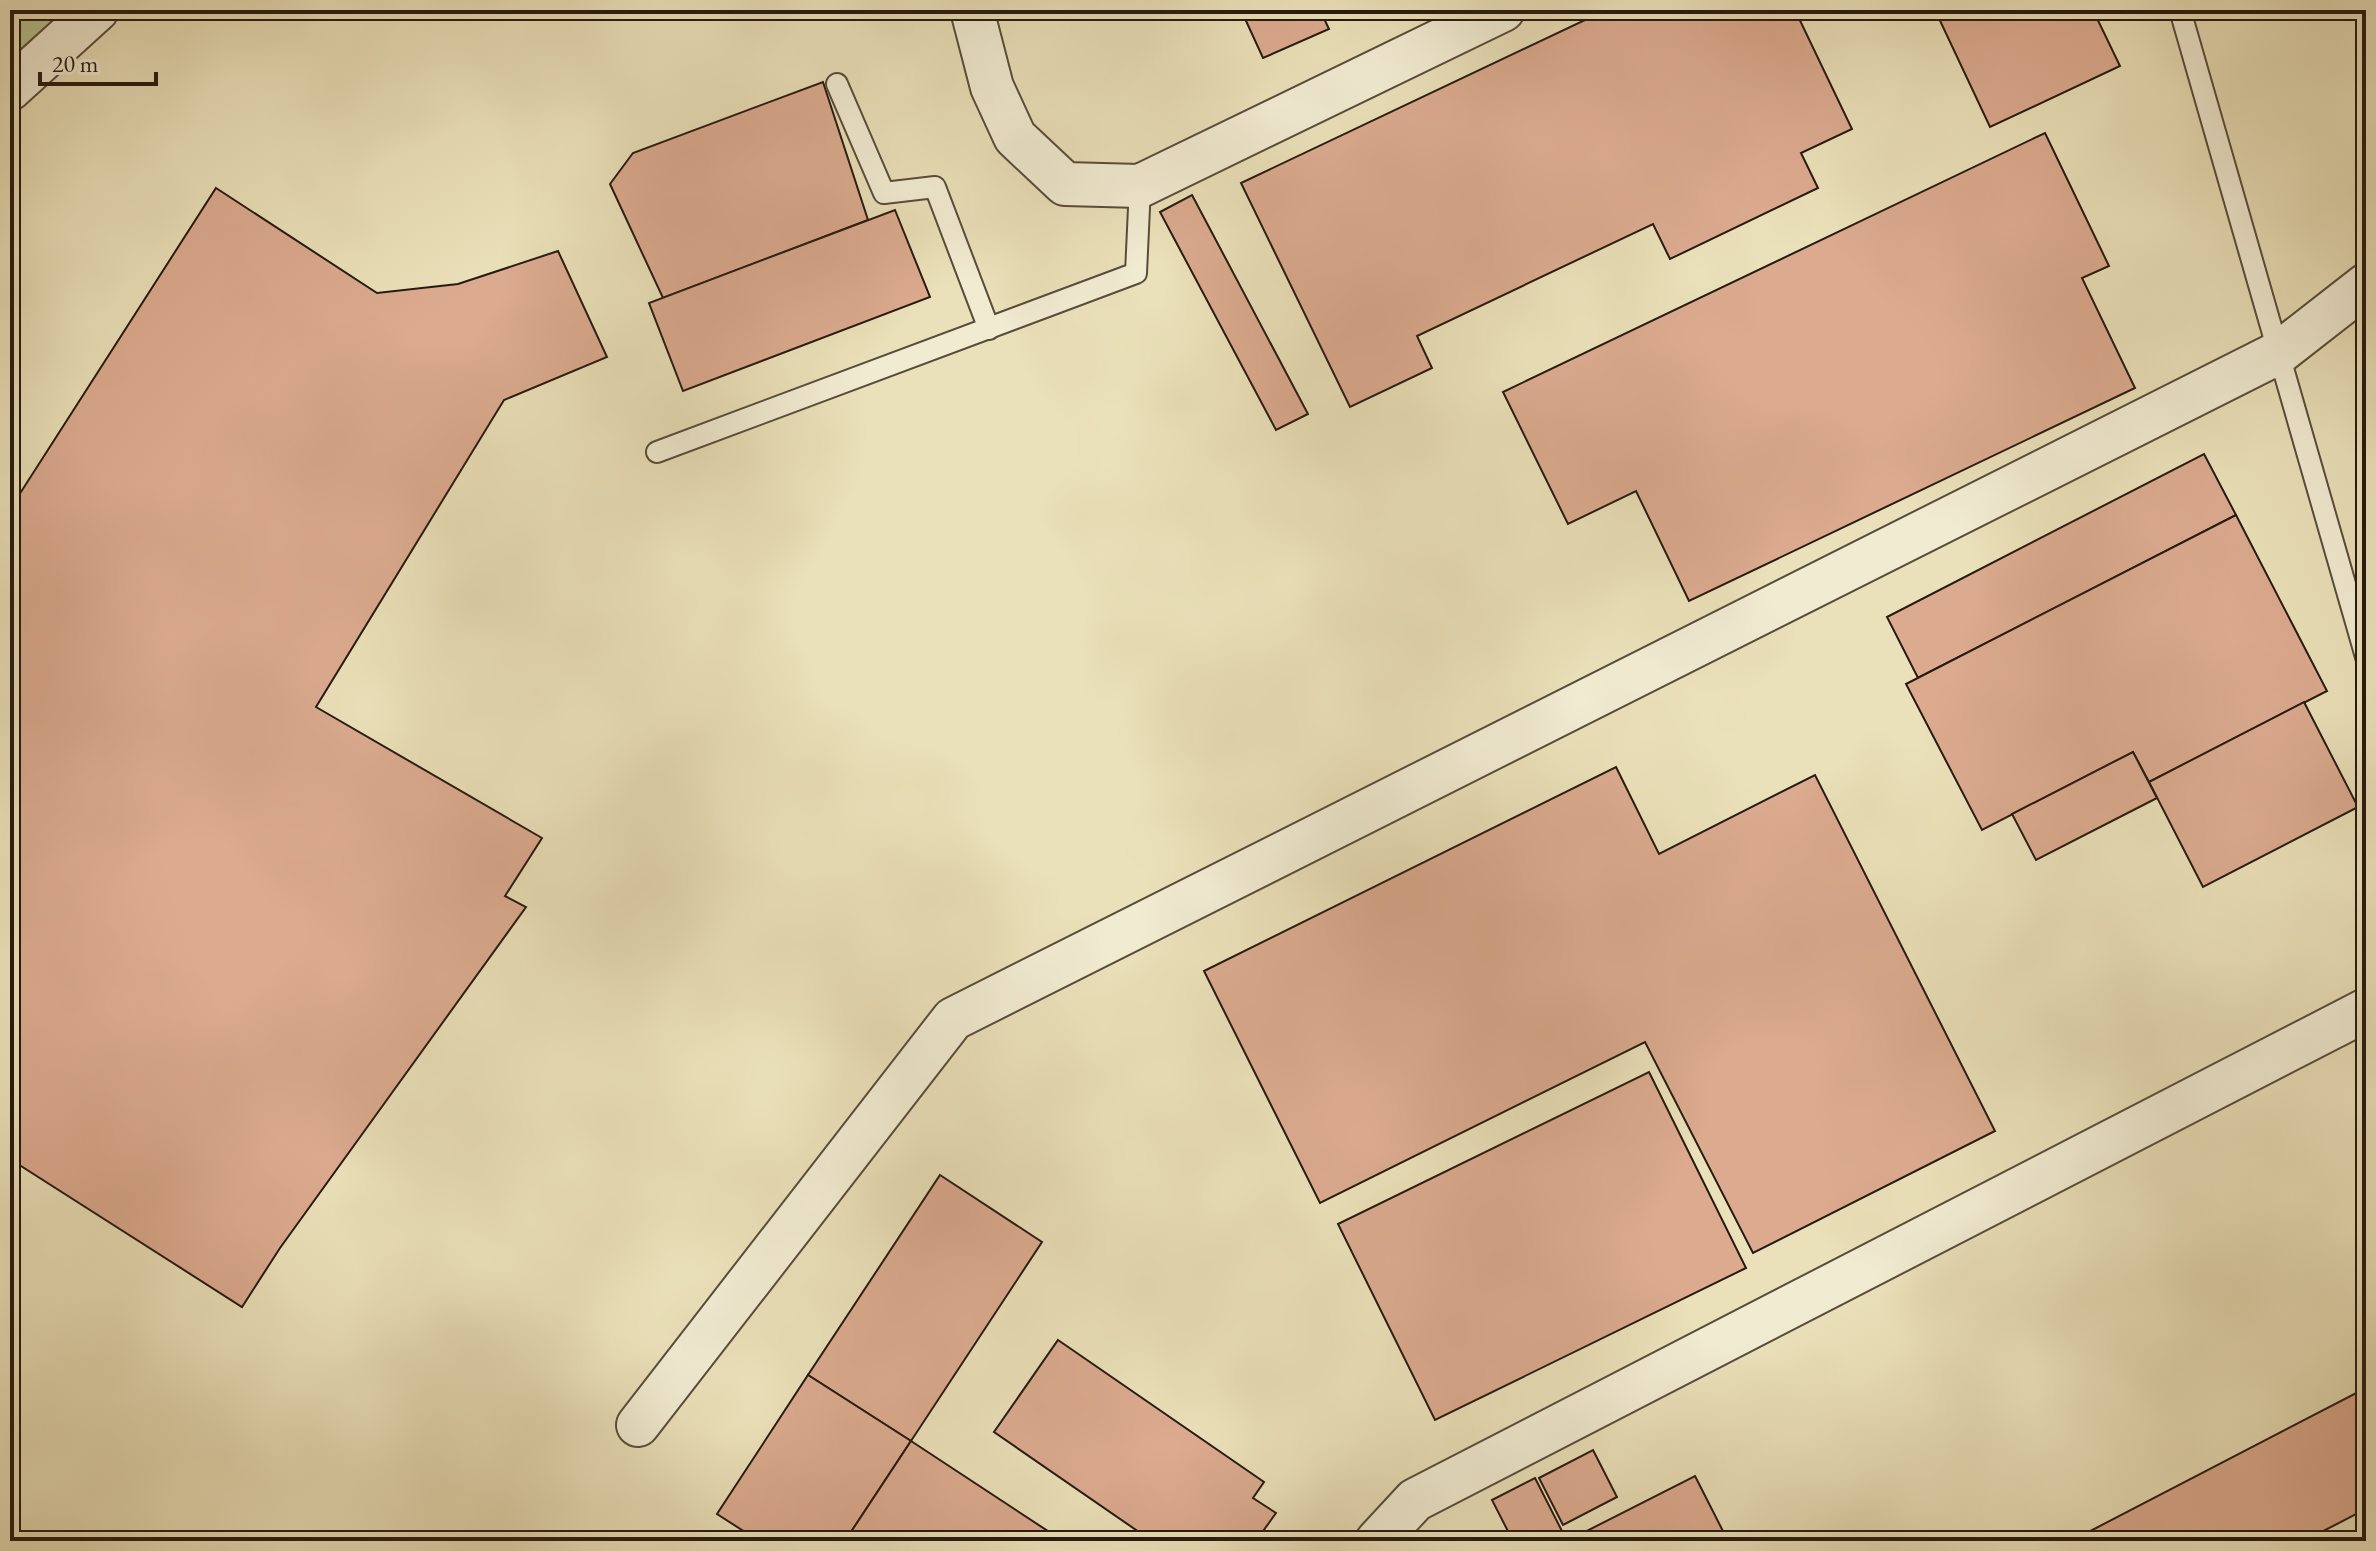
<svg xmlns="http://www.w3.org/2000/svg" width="2376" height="1551" font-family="'EB Garamond',serif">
  <rect width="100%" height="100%" fill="#eae0b9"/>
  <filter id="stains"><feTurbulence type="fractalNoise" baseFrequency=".0025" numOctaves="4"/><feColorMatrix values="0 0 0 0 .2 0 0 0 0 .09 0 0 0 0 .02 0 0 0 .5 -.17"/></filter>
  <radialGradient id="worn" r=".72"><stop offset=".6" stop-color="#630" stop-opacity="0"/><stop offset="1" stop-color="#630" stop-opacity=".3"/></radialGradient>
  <polygon fill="#b6c290" stroke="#6e6e50" stroke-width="2" points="10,10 65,10 10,59"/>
  <g fill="#dbaa8f" stroke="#261a10" stroke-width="2">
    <polygon points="1241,10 1320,10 1329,29 1263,58"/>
    <polygon points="1606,10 1795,10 1852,129 1801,153 1818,188 1670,259 1653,224 1417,336 1432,368 1350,407 1241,183"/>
    <polygon points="1935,10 2093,10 2120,66 1990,127"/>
    <polygon points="823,82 868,220 663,298 610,184 633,153"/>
    <polygon points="2045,133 2109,266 2082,278 2135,388 1689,601 1636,491 1568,524 1503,392"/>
    <polygon points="216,188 377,293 458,284 558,251 607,357 504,400 316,707 542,838 505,896 526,907 280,1248 242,1307 10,1159 10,509"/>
    <polygon points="1192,195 1308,414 1276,430 1160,212"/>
    <polygon points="895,210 930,297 683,391 649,303"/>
    <polygon points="2204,454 2236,515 1918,678 1887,617"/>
    <polygon points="2236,515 2327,691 2149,782 2133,752 1982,830 1906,684"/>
    <polygon points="2304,702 2358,807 2203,887 2149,782"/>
    <polygon points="2133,752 2157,798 2036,860 2012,814"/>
    <polygon points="1616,767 1659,854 1815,775 1995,1131 1753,1253 1645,1042 1320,1203 1204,971"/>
    <polygon points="1649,1072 1746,1268 1435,1420 1338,1224"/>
    <polygon points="940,1175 1042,1242 911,1441 808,1375"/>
    <polygon points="1058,1340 1264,1482 1253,1498 1276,1513 1256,1541 1152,1541 994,1432"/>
    <polygon points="808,1375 911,1441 845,1541 759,1541 717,1514"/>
    <polygon points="2366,1388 2366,1509 2304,1541 2071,1541"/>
    <polygon points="911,1441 1063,1541 845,1541"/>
    <polygon points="1593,1450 1617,1497 1563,1525 1539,1478"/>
    <polygon points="1695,1476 1728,1541 1567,1541"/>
    <polygon points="1535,1478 1566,1539 1561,1541 1513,1541 1492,1500"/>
  </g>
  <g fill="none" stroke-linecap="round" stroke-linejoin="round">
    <defs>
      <g id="service">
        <polyline points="2180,10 2366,657"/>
        <polyline points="837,84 884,193 935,187 989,329"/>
        <polyline points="657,452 1136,273 1140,186"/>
      </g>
      <g id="minor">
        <polyline points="972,10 992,87 1015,137 1065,184 1140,186 1503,10"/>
        <polyline points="10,89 97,10"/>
        <polyline points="638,1425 953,1019 2280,352 2366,285"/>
        <polyline points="1377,1541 1415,1500 2366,1010"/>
      </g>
    </defs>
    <use href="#service" stroke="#574c3a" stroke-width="24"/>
    <use href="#minor" stroke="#574c3a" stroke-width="46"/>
    <use href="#service" stroke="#f1ebd2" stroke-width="20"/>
    <use href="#minor" stroke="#f1ebd2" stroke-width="42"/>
  </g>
  <rect width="2376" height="1551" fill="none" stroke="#eae0b9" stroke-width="40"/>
  <rect x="12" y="12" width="2352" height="1527" fill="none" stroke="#261a10" stroke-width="4"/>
  <rect x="20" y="20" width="2336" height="1511" fill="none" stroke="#261a10" stroke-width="2"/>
  <path d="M40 72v12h116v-12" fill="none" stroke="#261a10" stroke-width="4"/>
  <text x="52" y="72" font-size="24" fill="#261a10" stroke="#f1ebd2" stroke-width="6" paint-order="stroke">20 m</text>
  <rect width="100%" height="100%" filter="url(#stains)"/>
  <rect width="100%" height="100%" fill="url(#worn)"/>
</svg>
